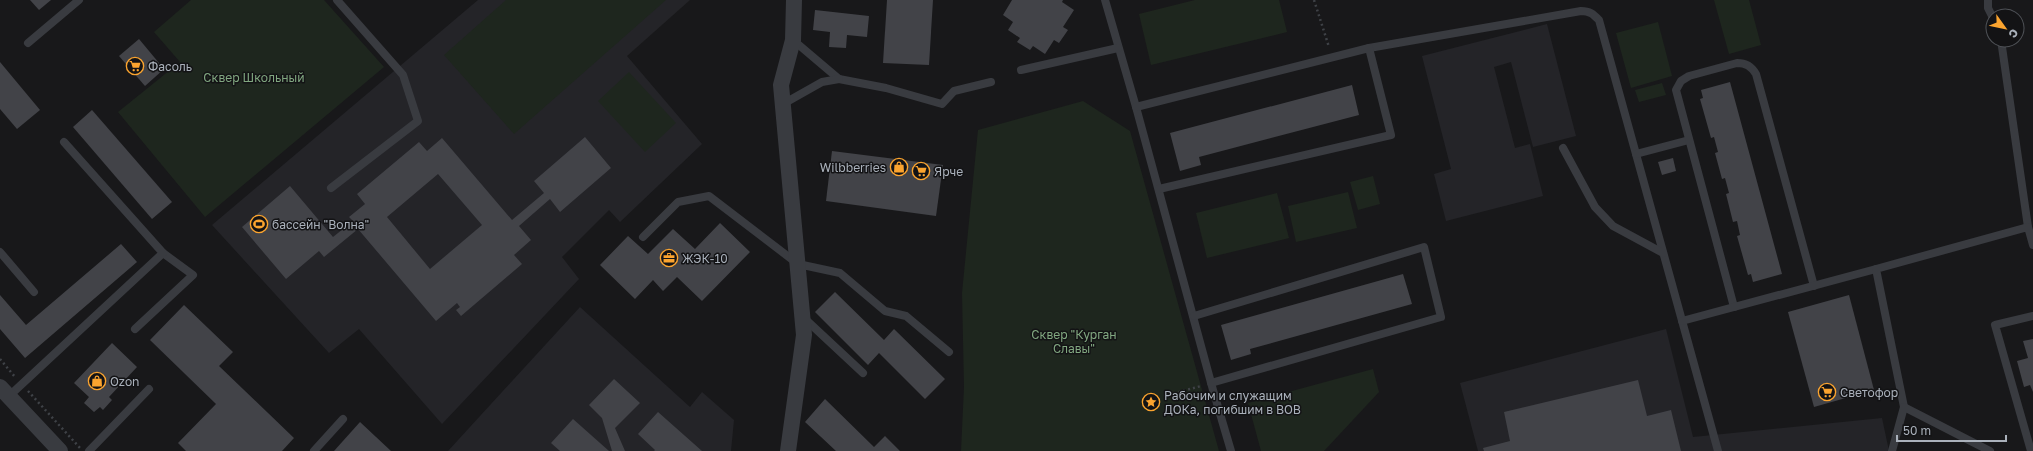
<svg xmlns="http://www.w3.org/2000/svg" width="2033" height="451" font-family="'Golos Text',sans-serif">
  <rect width="100%" height="100%" fill="#18181a"/>
  <g fill="#242428">
    <polygon points="478,0 690,0 627,56 702,144 620,222 609,210 562,257 579,279 442,424 359,329 329,353 212,225"/>
    <polygon points="1547,24 1576,136 1533,147 1511,62 1494,67 1515,148 1530,144 1543,196 1446,221 1434,174 1451,169 1422,56"/>
    <polygon points="580,307 690,407 702,392 734,420 731,451 448,451"/>
    <polygon points="1666,329 1693,437 1882,418 1889,451 1478,451 1460,383"/>
  </g>
  <g fill="#1e261e">
    <polygon points="191,0 324,0 384,67 205,217 118,112 180,62 154,32"/>
    <polygon points="506,0 666,0 514,134 444,55"/>
    <polygon points="1195,0 1279,0 1287,32 1151,65 1139,14"/>
    <polygon points="1714,0 1749,0 1761,45 1729,54"/>
    <polygon points="1658,22 1672,76 1631,88 1616,33"/>
    <polygon points="629,72 676,123 645,152 598,101"/>
    <polygon points="1662,83 1666,95 1639,102 1635,90"/>
    <polygon points="1083,101 1130,131 1219,451 961,451 964,387 962,293 978,130"/>
    <polygon points="1373,176 1380,204 1358,210 1350,182"/>
    <polygon points="1348,192 1357,228 1296,242 1288,206"/>
    <polygon points="1277,193 1289,238 1207,258 1196,213"/>
    <polygon points="1373,369 1379,392 1324,451 1261,451 1248,403"/>
  </g>
  <g fill="#424348" fill-rule="evenodd">
    <polygon points="30,0 51,0 39,10"/>
    <polygon points="887,0 933,0 929,65 883,63"/>
    <polygon points="1012,0 1063,0 1062,2 1074,10 1063,27 1068,30 1059,43 1054,40 1045,54 1033,46 1030,50 1017,42 1020,38 1008,30 1013,22 1003,15"/>
    <polygon points="815,10 869,16 867,37 847,35 846,48 829,47 830,32 813,30"/>
    <polygon points="139,39 164,69 145,86 119,56"/>
    <polygon points="0,62 40,110 17,129 0,109"/>
    <polygon points="1730,82 1782,274 1753,282 1751,274 1748,275 1737,236 1740,235 1737,221 1733,222 1726,194 1729,193 1725,178 1722,179 1715,153 1718,152 1714,137 1711,138 1700,99 1703,98 1701,90"/>
    <polygon points="1352,85 1359,115 1199,157 1201,165 1180,171 1170,133"/>
    <polygon points="92,110 172,202 152,219 73,127"/>
    <path d="M585,137L611,168L560,212L550,199L519,226L531,240L514,255L522,264L461,316L456,310L460,307L457,303L436,321L358,229L324,257L319,251L286,279L242,227L290,186L333,237L353,221L349,217L365,204L357,194L419,142L427,151L442,138L512,220L544,193L534,181ZM438,174L482,225L430,269L387,217Z"/>
    <polygon points="832,151 943,165 936,216 826,201"/>
    <polygon points="1673,158 1676,171 1662,175 1658,162"/>
    <polygon points="720,223 750,252 702,301 677,277 663,291 653,280 635,299 600,265 628,236 648,254 673,229 695,249"/>
    <polygon points="121,244 137,262 25,358 0,329 0,295 26,325"/>
    <polygon points="1403,274 1412,304 1250,349 1251,354 1231,360 1221,325"/>
    <polygon points="835,292 884,340 894,329 945,379 925,399 879,353 868,365 815,312"/>
    <polygon points="1849,295 1874,390 1814,407 1788,312"/>
    <polygon points="184,305 233,352 219,366 294,438 282,451 186,451 178,443 216,404 150,340"/>
    <polygon points="2033,339 2033,392 2030,385 2024,387 2017,361 2028,358 2023,341"/>
    <polygon points="112,343 137,367 109,397 112,400 103,410 100,407 94,412 84,403 89,397 74,383"/>
    <polygon points="614,379 640,403 615,428 625,451 612,451 602,418 589,405"/>
    <polygon points="1638,380 1647,416 1671,410 1681,451 1484,451 1483,448 1510,441 1504,412"/>
    <polygon points="825,399 874,447 885,436 900,451 836,451 805,422"/>
    <polygon points="658,412 702,451 654,451 655,450 638,434"/>
    <polygon points="573,419 609,451 560,451 551,443"/>
    <polygon points="360,422 391,451 334,451"/>
  </g>
  <g fill="none" stroke-linecap="round" stroke-linejoin="round">
    <g stroke="#3f4247" stroke-width="2.5" stroke-dasharray="2 3" stroke-linecap="butt">
      <polyline points="1314,0 1329,47"/>
      <polyline points="0,359 15,377"/>
      <polyline points="28,391 80,448"/>
      <polyline points="1164,396 1201,386"/>
    </g>
    <g stroke="#393b40" stroke-width="8">
      <polyline points="1105,0 1136,107 1213,390 1231,451"/>
      <polyline points="1988,0 1988,8 1993,18"/>
      <polyline points="793,40 839,79 886,88 942,104 954,91 991,82"/>
      <polyline points="2001,40 2028,227"/>
      <polyline points="28,43 79,0"/>
      <path d="M1369,48L1581,11C1590,11 1593,14 1599,20L1718,451"/>
      <polyline points="1021,70 1118,48"/>
      <polyline points="783,104 822,82 839,79"/>
      <polyline points="1136,107 1369,48 1391,135 1159,189"/>
      <polyline points="1563,148 1595,207 1613,226 1663,253"/>
      <polyline points="1636,154 1689,140"/>
      <polyline points="331,188 418,121 403,75 337,0"/>
      <polyline points="643,237 678,202 709,196 798,264 840,273 885,311 906,316 949,352"/>
      <polyline points="0,252 34,292"/>
      <path d="M1734,307L1676,90L1681,81L1689,76L1737,63C1746,63 1751,66 1756,74L1814,286"/>
      <polyline points="1194,316 1424,247 1441,317 1211,383"/>
      <polyline points="804,318 863,373"/>
      <polyline points="1682,321 1876,269"/>
      <polyline points="135,329 193,275 163,253"/>
      <polyline points="8,397 163,253 64,142"/>
      <polyline points="1904,407 1876,269 2028,227 2033,245"/>
      <polyline points="89,451 149,389"/>
      <polyline points="314,451 343,419"/>
      <polyline points="1892,451 1904,407 1990,451"/>
      <polyline points="2031,451 1995,325 2033,316"/>
    </g>
    <g stroke="#393b40" stroke-width="16">
      <polyline points="0,387 60,451"/>
      <polyline points="788,451 804,335 781,85 793,40 794,0"/>
    </g>
  </g>
  <defs>
    <symbol id="supermarket-ring" viewBox="-11 -11 22 22"><circle r="9.5" fill="#131315" stroke="#fba42f" stroke-width="1.5"/><path d="M-6-5.5h2.5l.6 2H6L4.5 2H-2.5L-4.4-4H-6ZM-1.5 3.2a1.3 1.3 0 1 0 .1 0ZM3 3.2a1.3 1.3 0 1 0 .1 0Z" fill="#fba42f"/></symbol>
    <symbol id="shop-ring" viewBox="-11 -11 22 22"><circle r="9.5" fill="#131315" stroke="#fba42f" stroke-width="1.5"/><path d="M-5-2.5h2.3a2.7 3.5 0 0 1 5.4 0H5L5.5 6h-11ZM-1.5-2.5h3a1.5 2.3 0 0 0-3 0Z" fill="#fba42f"/></symbol>
    <symbol id="stadium-ring" viewBox="-11 -11 22 22"><circle r="9.5" fill="#131315" stroke="#fba42f" stroke-width="1.5"/><path d="M0-5a6.5 5 0 1 0 0 10a6.5 5 0 1 0 0-10ZM-3.5-1.8h7v3.6h-7Z" fill="#fba42f"/></symbol>
    <symbol id="office-ring" viewBox="-11 -11 22 22"><circle r="9.5" fill="#131315" stroke="#fba42f" stroke-width="1.5"/><path d="M-6-3h4V-5.5h4V-3h4V5H-6ZM-1-4.5V-3h2v-1.5ZM-6 0V1H6V0Z" fill="#fba42f"/></symbol>
    <symbol id="sight-ring" viewBox="-11 -11 22 22"><circle r="9.5" fill="#131315" stroke="#fba42f" stroke-width="1.5"/><path d="M0-6L1.8-2.2L6-1.7L2.9 1.2L3.7 5.4L0 3.3L-3.7 5.4L-2.9 1.2L-6-1.7L-1.8-2.2Z" fill="#fba42f"/></symbol>
  </defs>
  <g fill-rule="evenodd">
    <use href="#supermarket-ring" x="125" y="56" width="20" height="20"/>
    <use href="#shop-ring" x="889" y="157" width="20" height="20"/>
    <use href="#supermarket-ring" x="911" y="161" width="20" height="20"/>
    <use href="#stadium-ring" x="249" y="214" width="20" height="20"/>
    <use href="#office-ring" x="659" y="248" width="20" height="20"/>
    <use href="#shop-ring" x="87" y="371" width="20" height="20"/>
    <use href="#supermarket-ring" x="1817" y="382" width="20" height="20"/>
    <use href="#sight-ring" x="1141" y="392" width="20" height="20"/>
  </g>
  <g text-anchor="middle" dominant-baseline="central" stroke-width="3" stroke-linejoin="round" paint-order="stroke">
    <g font-size="12" fill="#aab1bb" stroke="#131315" text-anchor="start">
      <text x="148" y="66">Фасоль</text>
      <text x="886" y="167" text-anchor="end">Wilbberries</text>
      <text x="934" y="171">Ярче</text>
      <text x="272" y="224">бассейн "Волна"</text>
      <text x="682" y="258">ЖЭК-10</text>
      <text x="110" y="381">Ozon</text>
      <text x="1840" y="392">Светофор</text>
      <text x="1164" y="395">Рабочим и служащим<tspan x="1164" dy="14">ДОКа, погибшим в ВОВ</tspan></text>
    </g>
    <g font-size="12" fill="#81a780" stroke="#131315">
      <text x="254" y="77">Сквер Школьный</text>
      <text x="1074" y="334">Сквер "Курган<tspan x="1074" dy="14">Славы"</tspan></text>
    </g>
  </g>
  <g transform="translate(2005 28) rotate(123)"><circle r="19" fill="#131315" stroke="#4f5257"/>
  <path d="M0-3L7 15L0 10L-7 15Z" fill="#fba42f"/>
  <text y="-6" font-size="11" font-weight="bold" text-anchor="middle" fill="#aab1bb">С</text>
  </g>
  <path d="M1897 435v6h109v-6" fill="none" stroke="#aab1bb" stroke-width="2"/>
  <text x="1903" y="435" font-size="12" fill="#aab1bb" stroke="#131315" stroke-width="3" paint-order="stroke">50 m</text>
</svg>
